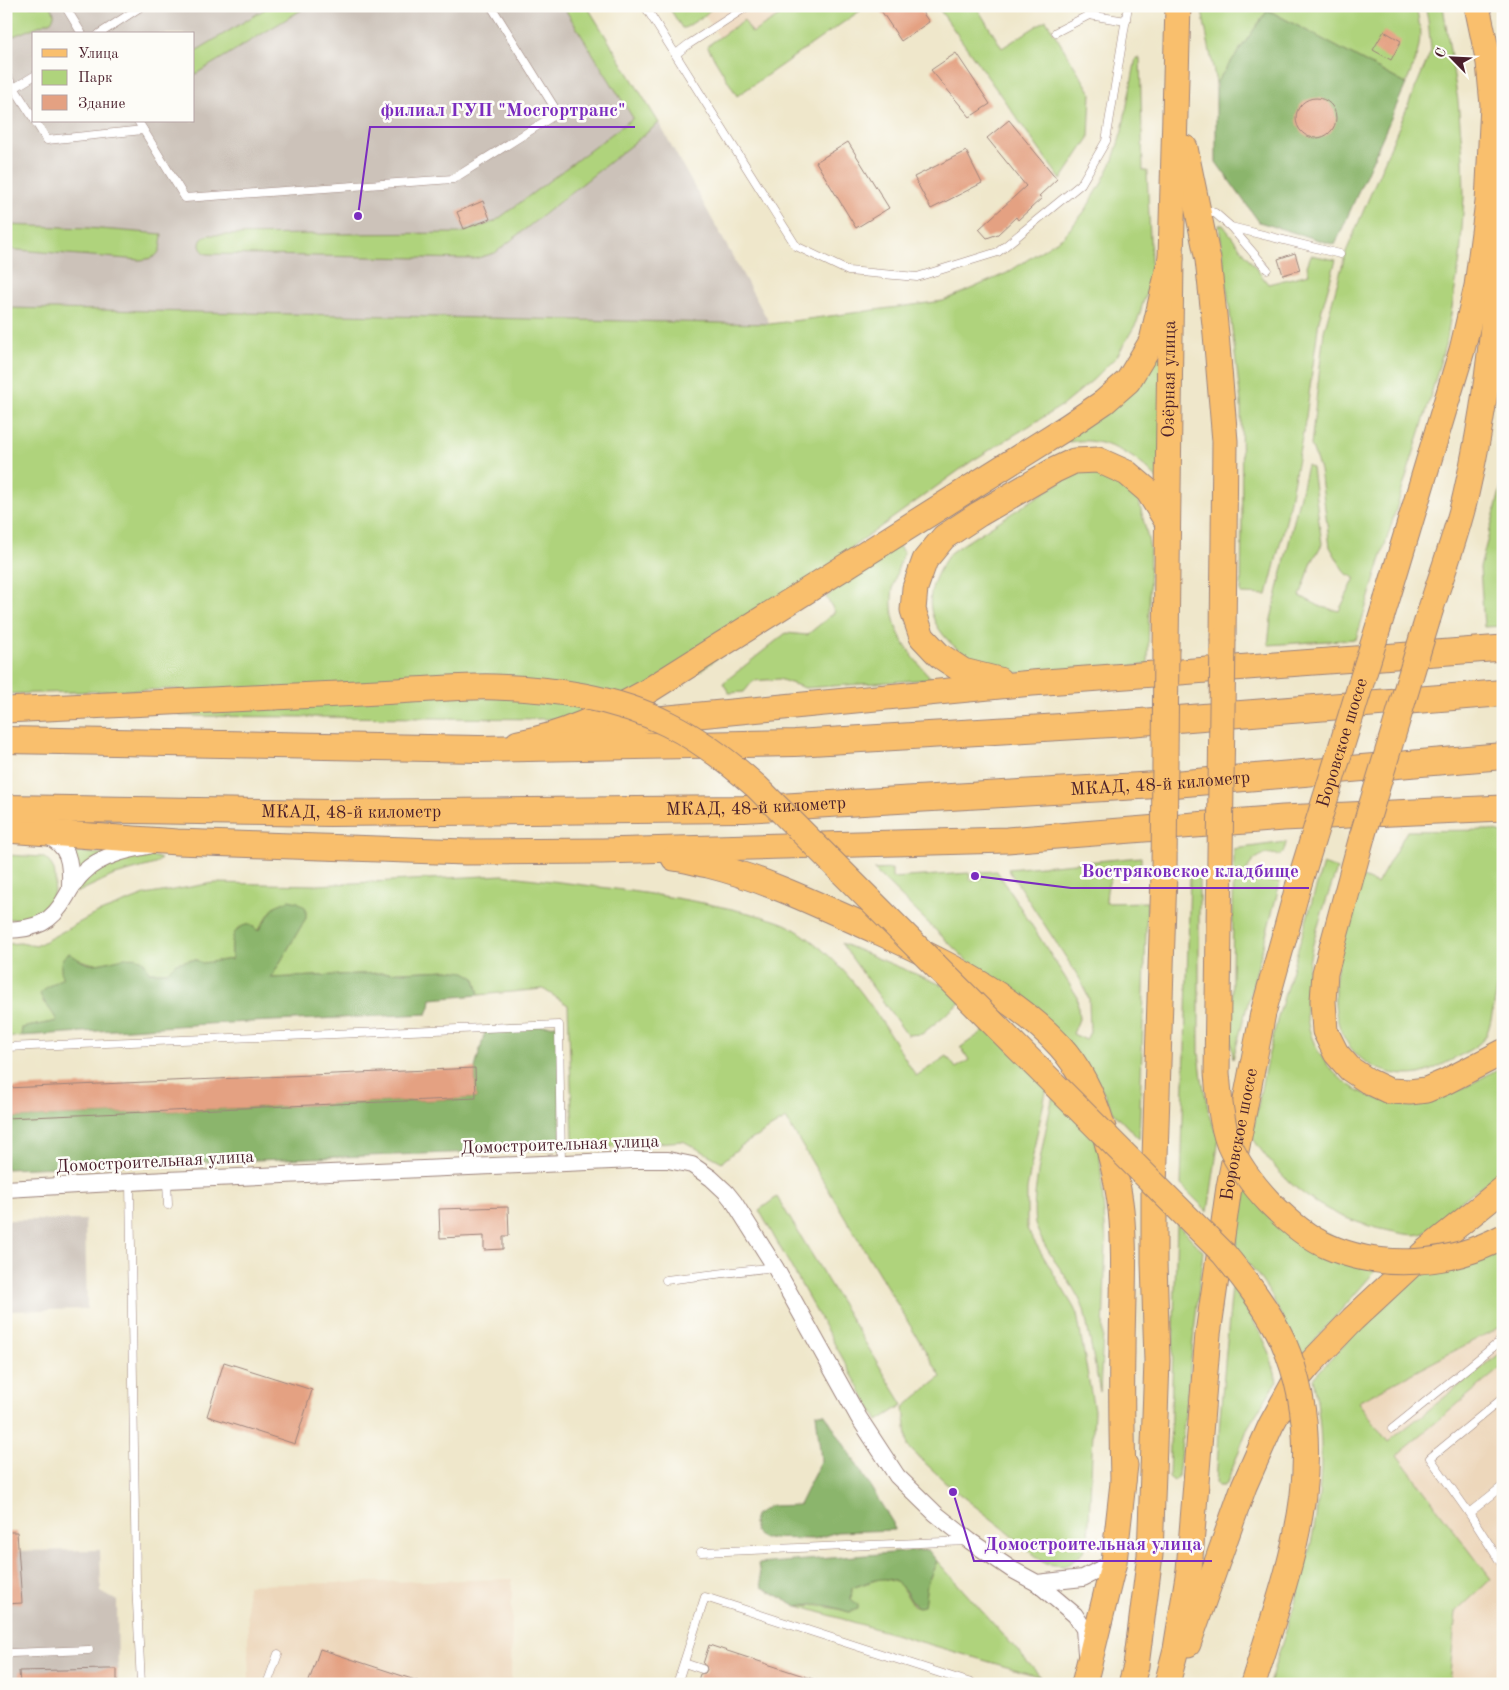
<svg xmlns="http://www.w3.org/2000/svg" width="1509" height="1690" font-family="'Old Standard TT',serif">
  <rect width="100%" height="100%" fill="#fdfcf7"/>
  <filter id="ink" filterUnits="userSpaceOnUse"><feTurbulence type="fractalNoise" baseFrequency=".02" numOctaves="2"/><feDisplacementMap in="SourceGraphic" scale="10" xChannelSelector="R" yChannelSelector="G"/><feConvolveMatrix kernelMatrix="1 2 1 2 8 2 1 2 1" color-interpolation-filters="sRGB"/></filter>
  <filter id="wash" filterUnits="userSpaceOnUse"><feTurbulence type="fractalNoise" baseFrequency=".0096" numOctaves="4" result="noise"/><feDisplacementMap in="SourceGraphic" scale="20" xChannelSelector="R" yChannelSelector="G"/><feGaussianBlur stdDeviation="1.12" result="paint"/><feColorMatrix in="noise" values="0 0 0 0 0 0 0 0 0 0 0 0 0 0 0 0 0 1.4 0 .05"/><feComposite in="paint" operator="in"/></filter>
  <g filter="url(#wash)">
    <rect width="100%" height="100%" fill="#efe7cb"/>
    <g fill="#edd7bb">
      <polygon points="699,6 785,6 787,10 727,50"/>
      <polygon points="1503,1325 1503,1684 1449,1684 1456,1612 1397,1455 1358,1402"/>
      <polygon points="512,1579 511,1684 249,1684 247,1585"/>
    </g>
    <g fill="#ccc2b9" fill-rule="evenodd">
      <path d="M6,6H587L659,123L770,324L6,308ZM34,34H194V121H34Z"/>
      <polygon points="6,1220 85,1220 87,1309 6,1311"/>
      <polygon points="6,1509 8,1551 100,1550 101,1592 117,1601 118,1684 6,1684"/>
    </g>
    <g fill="#afd37c" stroke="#7c7954">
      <path d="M13,6H51C54,12 56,16 51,21L6,39V9Z"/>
      <polygon points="270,6 308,6 194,75 194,52"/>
      <path d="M563,6H587L659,123L495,253L474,259L207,254C197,249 198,238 209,235L460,233L494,222L633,118Z"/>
      <polygon points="668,6 711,6 711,9 705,15 685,28 682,28"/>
      <polygon points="785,6 867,6 737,96 707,46 744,20 752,33 787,11"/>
      <polygon points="937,6 976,6 1002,48 1046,20 1091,93 1089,138 1061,180"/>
      <path d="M1201,6H1416C1424,41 1419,52 1406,84L1268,10L1216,83Z"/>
      <polygon points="1425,6 1443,6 1458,101 1463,157 1464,197 1460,259 1447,338 1425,416 1356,639 1268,645 1271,619 1307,465 1312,468 1322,544 1312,562 1300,596 1321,607 1339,611 1355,578 1345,573 1330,547 1320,470 1311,445 1324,331 1346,252 1431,51 1428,20"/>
      <polygon points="1136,58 1140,58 1143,171 1147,171 1151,261 1148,287 1137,322 1117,356 1094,379 1063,405 972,461 854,546 702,670 599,711 557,719 180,716 179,689 6,694 6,308 770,324 943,301 1007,273 1064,236 1084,212 1100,186 1113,160 1122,131"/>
      <path d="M6,225L88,228L162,234C160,252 161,258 140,260L6,249Z"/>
      <polygon points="1219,225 1223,225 1268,284 1309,274 1307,266 1311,255 1336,260 1319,320 1306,417 1286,521 1267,595 1241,594 1242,521 1241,402"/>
      <path d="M1162,339V485C1142,458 1104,435 1069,442L1065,433Z"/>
      <path d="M1084,471L1093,472L1119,483L1131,491L1139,501L1150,548L1148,665C1119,667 1090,669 1061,671C1041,672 1019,675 1000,671C995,669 990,666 986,664C965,655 952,648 939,629C921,602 934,575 951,552L1073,474Z"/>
      <polygon points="1503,480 1503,626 1484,627 1480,568"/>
      <path d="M897,544L904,553C880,608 893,637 932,679L805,688L779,679L753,681L744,692L729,693L723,683L786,633L807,635L835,612L826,597Z"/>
      <path d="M1489,830L1503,833V988L1497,989C1495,1000 1490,1030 1485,1037C1481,1045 1462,1054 1454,1059C1443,1064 1432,1071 1419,1074C1383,1080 1347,1058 1338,1022C1326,979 1350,919 1361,877L1377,884L1407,831Z"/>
      <path d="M1286,842C1286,844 1284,852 1282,853C1280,856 1273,854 1270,854C1256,854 1248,865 1244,877L1280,883L1233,1059L1231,1041L1234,849Z"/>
      <polygon points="73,852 156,857 161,859 155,864 112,876 76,893"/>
      <path d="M6,855L43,857C47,860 51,863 53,868C59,882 52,908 38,915C29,919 16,919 6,919Z"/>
      <path d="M1141,857V871C1113,870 1107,875 1106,903L1147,902L1139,1139L1114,1113L1097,1080L995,988L874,870L892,869V878L969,873L970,880L981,879L980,872L997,871L1077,996L1079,1019L1073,1034L1086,1040L1090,1032L1089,999L1080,979L1008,869Z"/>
      <path d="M1323,864L1337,869C1322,914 1303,960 1306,1009C1309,1061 1351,1100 1402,1103C1410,1104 1420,1105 1428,1103C1433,1102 1438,1099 1442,1098C1464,1089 1483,1077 1503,1066V1173C1481,1185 1466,1197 1447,1213C1440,1219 1432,1228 1424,1233C1415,1237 1399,1233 1390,1231C1327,1218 1287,1190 1252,1137L1264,1073L1278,1017Z"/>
      <path d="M503,875C580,885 657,892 732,909C748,913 777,919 791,927C848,960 882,1022 916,1076L947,1056L956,1068L969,1060L961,1047L988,1028L1047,1088L1036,1138L1027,1190V1229L1073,1306L1077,1314L1094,1410L1088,1543L1081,1554L1071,1563L1063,1566L1045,1564L1003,1528L953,1489L908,1447L904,1407L941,1377L786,1119L741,1146L722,1162L683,1141L583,1149L576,1144L573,1137L568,1005L543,989L479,995L475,978L448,970L271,978L306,917L275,906L257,931L254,927L246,925L237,929L231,950L232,959L202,964L196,960L176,963L167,972H149L143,960L94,964L80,960L62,978L46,988L43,1002L53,1012L57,1021L22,1028L21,1036L6,1038V944L20,943L36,946L95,914L145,895L213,883L317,885Z"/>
      <polygon points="1190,875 1199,876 1199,1052 1202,1079 1210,1118 1219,1138 1208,1212 1181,1185"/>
      <polygon points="841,943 947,987 961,1002 922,1034 907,1035"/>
      <path d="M1053,1095L1099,1142L1106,1241L1103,1333L1100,1392L1084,1309C1072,1280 1047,1256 1036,1227C1028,1205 1048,1121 1053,1095Z"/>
      <polygon points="1244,1180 1262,1201 1383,1262 1301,1356 1271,1295 1259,1277 1236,1246"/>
      <polygon points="777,1197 903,1405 878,1421 759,1210"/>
      <polygon points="1177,1224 1203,1251 1178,1477 1174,1481 1169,1477"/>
      <path d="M1503,1246V1325L1358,1402L1388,1442L1503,1351V1366L1397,1455L1491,1579L1456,1612L1449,1684H1269C1289,1619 1315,1552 1320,1484C1323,1448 1320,1413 1313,1378L1360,1328L1433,1263Z"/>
      <polygon points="1232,1286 1261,1334 1269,1351 1277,1381 1248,1427 1227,1483 1223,1486 1218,1486 1216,1483 1220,1417"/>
      <path d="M937,1561L1041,1677L798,1606C816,1604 831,1607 849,1612L858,1605L851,1600L852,1588L882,1578L899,1583L913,1605L918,1607L923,1606L927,1584Z"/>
    </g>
    <g fill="#8bb56c" stroke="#6a6a4c">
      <polygon points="1268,10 1406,84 1335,245 1259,222 1216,162 1216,83"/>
      <path d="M289,900L298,902L306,908V918L271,978L448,970L465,972L475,978L479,995L431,999L430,1007L427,1014L206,1024L21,1036L22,1028L57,1021C52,1010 44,1004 40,994L46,988L62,978C61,967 58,959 69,953C77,958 85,965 94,964C106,964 131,953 141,959C145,961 147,968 149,972H167L176,963L189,960H196L202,963L232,959C232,946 229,932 243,926C249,923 253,926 258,931L275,906Z"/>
      <polygon points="559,1025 561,1149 6,1169 6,1118 476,1098 475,1068 486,1028"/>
      <polygon points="816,1413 825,1414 893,1523 894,1530 837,1532 814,1539 762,1538 755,1532 753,1523 755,1515 769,1506 799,1505 821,1460"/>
      <path d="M928,1550L937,1561L927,1584L924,1606L919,1607C912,1604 910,1598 906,1592C891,1570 872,1581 852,1588L851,1599L858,1605V1609L849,1612L829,1606L812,1604L797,1606L762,1587L758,1564Z"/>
    </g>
    <g id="blocks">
      <g fill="#e4a182">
        <polygon points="878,6 918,6 929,22 901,41"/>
        <polygon points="1384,31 1401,41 1391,60 1373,50"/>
        <polygon points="956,53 990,104 970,117 931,70"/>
        <circle cx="1316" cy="118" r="20"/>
        <polygon points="1009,120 1057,179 1039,196 1042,198 1018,220 1016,217 998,234 987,238 979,229 1026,186 987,138"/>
        <polygon points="848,142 889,208 856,228 816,162"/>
        <polygon points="966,151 982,183 931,209 914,177"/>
        <polygon points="483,201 490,219 464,229 457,212"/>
        <polygon points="1295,253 1300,270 1283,275 1278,259"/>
        <polygon points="475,1068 476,1098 6,1118 6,1088"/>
        <polygon points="508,1207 509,1236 503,1236 503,1249 484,1250 484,1236 440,1238 439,1209"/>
        <polygon points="224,1362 312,1390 295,1444 207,1416"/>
        <polygon points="6,1532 17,1532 22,1603 6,1604"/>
        <polygon points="709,1645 819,1681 818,1684 697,1684 700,1674 705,1673 707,1670 706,1666 703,1664"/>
        <polygon points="320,1649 418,1681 417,1684 308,1684"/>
        <polygon points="107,1669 117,1669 117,1684 20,1684 19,1671"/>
      </g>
    </g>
  </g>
  <g filter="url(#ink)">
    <use href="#blocks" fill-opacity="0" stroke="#9c837b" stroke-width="1"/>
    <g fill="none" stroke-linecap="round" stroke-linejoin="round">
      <defs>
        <g id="service">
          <polyline points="65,6 82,34"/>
          <polyline points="645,6 796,246 848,271 917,277 998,252 1081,184 1106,141 1128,6"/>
          <polyline points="1056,32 1089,15 1126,21"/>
          <polyline points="99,34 142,6"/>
          <polyline points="676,54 689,44 748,6"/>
          <polyline points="6,75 34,119"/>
          <polyline points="14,88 34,76"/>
          <polyline points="35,121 47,140 143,130"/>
          <polyline points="138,121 185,198 453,179 558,113 491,6"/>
          <polyline points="1203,209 1215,213 1231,227 1340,254"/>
          <polyline points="1231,227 1267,269"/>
          <polyline points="6,1047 559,1025 561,1165"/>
          <polyline points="167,1180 168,1205"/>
          <polyline points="130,1182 136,1582 141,1684"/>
          <polyline points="666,1280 775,1267"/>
          <polyline points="1503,1398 1430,1458 1469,1513 1503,1566"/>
          <polyline points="1392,1429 1503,1339"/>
          <polyline points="1469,1513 1503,1486"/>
          <polyline points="701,1552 968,1541"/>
          <polyline points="11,1653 89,1650"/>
          <polyline points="684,1663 702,1669"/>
          <polyline points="267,1684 278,1654"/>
          <polyline points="677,1684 705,1597 974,1684"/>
        </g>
        <g id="minor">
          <path d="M44,834C70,846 71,862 70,888"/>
          <path d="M6,930C36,929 52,923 66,897C71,888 76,879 84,872C100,856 127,850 148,846"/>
          <polyline points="6,1189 167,1180 634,1160 668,1160 692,1165 711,1178 726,1192 734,1202 775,1267 859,1418 897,1476 936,1514 970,1541 1011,1569 1037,1583 1083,1578 1114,1562"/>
          <polyline points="1037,1583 1075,1615 1084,1629 1086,1653"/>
        </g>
        <g id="primary">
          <polyline points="1185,148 1208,260 1216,334 1225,441 1223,639"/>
          <polyline points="1387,599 1462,350 1477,286 1488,202 1493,105 1489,63 1477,6"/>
          <path d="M1428,618C1440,578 1457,535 1466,494C1486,408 1496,319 1500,230"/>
          <path id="s1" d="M1166,648L1171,258L1178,6"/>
          <polyline points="999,680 963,671 939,655 922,637 913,610 915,588 925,560 944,537 979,514 1055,470 1074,461 1098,460 1127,473 1148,491 1166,520"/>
          <polyline points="6,710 273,697"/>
          <polyline points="575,727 1032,683 1503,648"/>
          <path d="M518,743C562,736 604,715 643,694L1067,427L1104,402L1128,381L1152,341L1171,258"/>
          <polyline points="6,830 177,842 465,852 602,851 1007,840 1283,818 1503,808"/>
          <polyline points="1362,837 1325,973 1323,1001 1325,1031 1336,1053 1350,1069 1368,1081 1389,1091 1410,1092 1426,1090 1445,1082 1503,1052"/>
          <path d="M674,858C685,859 697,863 708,865C769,880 824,908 881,933C943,961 1014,996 1060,1046C1082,1070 1094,1098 1103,1128C1111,1155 1118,1182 1121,1210C1126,1256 1122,1305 1122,1352C1121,1395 1122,1437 1123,1480"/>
          <polyline points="1188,1644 1244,1486 1271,1425 1294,1383 1309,1365 1353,1319 1426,1251 1503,1189"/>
          <polyline points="1084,1684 1114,1562 1125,1465"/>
          <polyline points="1131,1684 1136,1666 1150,1555 1157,1361 1154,1262 1154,1189 1164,873"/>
          <path id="s2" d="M1167,1684L1176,1649L1189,1570L1208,1334L1229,1187L1263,1013L1298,887"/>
        </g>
        <g id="trunk">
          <polyline points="6,740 479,749 795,743 1128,723 1503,693"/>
          <path id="s3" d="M6,808L330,813L744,809L1174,784L1503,756"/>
        </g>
      </defs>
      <use href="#service" stroke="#9c837b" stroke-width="9"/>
      <use href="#minor" stroke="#9c837b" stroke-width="18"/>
      <use href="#primary" stroke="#9c837b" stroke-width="27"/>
      <use href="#trunk" stroke="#9c837b" stroke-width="28"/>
      <use href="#service" stroke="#fff" stroke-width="8"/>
      <use href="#minor" stroke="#fff" stroke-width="16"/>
      <use href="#primary" stroke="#f9bf6d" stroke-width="25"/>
      <use href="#trunk" stroke="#f9bf6d" stroke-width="26"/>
      <defs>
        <g id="primary-bridge">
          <path d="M1223,639L1217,1073C1219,1096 1221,1122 1229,1144C1238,1165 1254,1186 1270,1203C1286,1219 1306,1237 1327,1246C1383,1271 1450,1265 1503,1237"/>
          <path d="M273,697C319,695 366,693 412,690C440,689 468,686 495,687C554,689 615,697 668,724C701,740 730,763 757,787L1224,1254C1246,1281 1268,1309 1283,1341C1334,1458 1288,1571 1253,1684"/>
          <polyline points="1362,837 1428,618"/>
          <polyline points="1164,873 1166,648"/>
          <path id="s4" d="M1298,887L1387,599"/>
        </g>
      </defs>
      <use href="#primary-bridge" stroke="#9c837b" stroke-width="27" stroke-linecap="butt"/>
      <use href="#primary-bridge" stroke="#f9bf6d" stroke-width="25"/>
    </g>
  </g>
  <g text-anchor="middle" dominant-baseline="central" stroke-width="5" stroke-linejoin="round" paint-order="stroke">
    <g font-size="18" fill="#4a1f2b" stroke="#fdfcf7">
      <text stroke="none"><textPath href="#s1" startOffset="269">Озёрная улица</textPath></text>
      <text stroke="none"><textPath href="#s4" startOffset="151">Боровское шоссе</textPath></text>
      <text stroke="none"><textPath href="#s3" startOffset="1155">МКАД, 48-й километр</textPath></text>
      <text stroke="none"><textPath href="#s3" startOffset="750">МКАД, 48-й километр</textPath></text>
      <text stroke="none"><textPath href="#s3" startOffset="345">МКАД, 48-й километр</textPath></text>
      <text stroke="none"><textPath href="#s2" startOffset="555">Боровское шоссе</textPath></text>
      <text transform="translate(560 1145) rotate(-2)">Домостроительная улица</text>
      <text transform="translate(155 1162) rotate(-3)">Домостроительная улица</text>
    </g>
  </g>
  <path fill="none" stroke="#7b2cbf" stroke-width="2" d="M358 216L370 127H635M975 876L1071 888H1309M953 1492L974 1561H1212"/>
  <g fill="#7b2cbf" stroke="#fdfcf7" stroke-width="2">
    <circle cx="358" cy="216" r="5"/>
    <circle cx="975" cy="876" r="5"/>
    <circle cx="953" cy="1492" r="5"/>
  </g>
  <g font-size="19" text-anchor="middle" font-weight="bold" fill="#7b2cbf" stroke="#fdfcf7" stroke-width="5" stroke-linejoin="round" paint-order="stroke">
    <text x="503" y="116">филиал ГУП "Мосгортранс"</text>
    <text x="1190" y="877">Востряковское кладбище</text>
    <text x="1093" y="1550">Домостроительная улица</text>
  </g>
  <rect width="1509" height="1690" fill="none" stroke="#fdfcf7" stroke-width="25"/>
  <rect x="32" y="32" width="162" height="90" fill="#fdfcf7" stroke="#b5a4a5"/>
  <rect x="42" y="49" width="25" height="8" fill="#f9bf6d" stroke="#b5a4a5"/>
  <text x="78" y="58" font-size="15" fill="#4a1f2b">Улица</text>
  <rect x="42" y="70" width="25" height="15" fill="#afd37c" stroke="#b5a4a5"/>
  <text x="78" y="82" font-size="15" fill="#4a1f2b">Парк</text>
  <rect x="42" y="95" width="25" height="15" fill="#e4a182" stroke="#b5a4a5"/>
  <text x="78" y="108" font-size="15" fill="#4a1f2b">Здание</text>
  <g transform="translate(1452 58) rotate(294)" stroke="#fdfcf7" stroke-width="4" paint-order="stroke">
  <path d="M0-4L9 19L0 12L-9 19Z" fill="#4a1f2b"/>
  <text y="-8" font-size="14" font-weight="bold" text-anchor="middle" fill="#4a1f2b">С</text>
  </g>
</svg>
